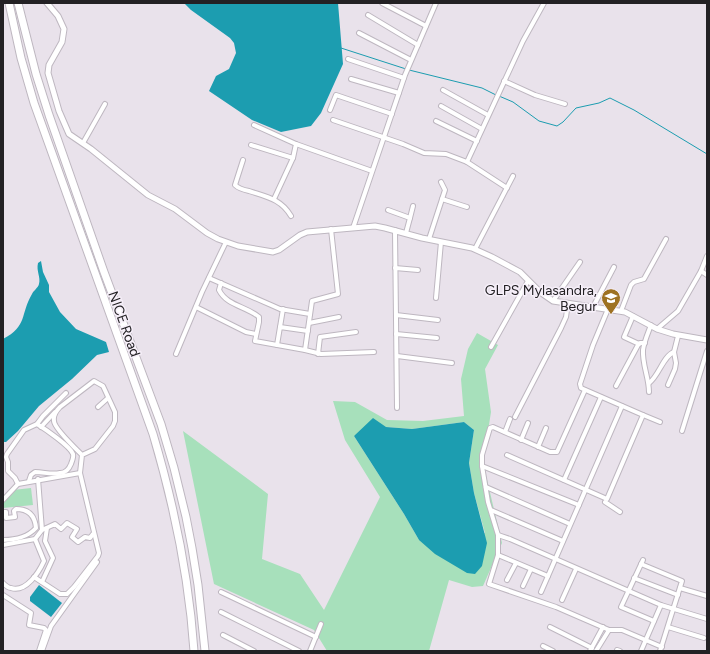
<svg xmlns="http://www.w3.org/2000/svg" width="710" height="654" font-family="Figtree,sans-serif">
  <rect width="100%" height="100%" fill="#e9e2eb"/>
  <g fill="#a7e0bb" fill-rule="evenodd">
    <path d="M477,333L498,345L485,369L491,412L483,463L502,543L483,586L472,587L449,580L429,651H327L314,630L214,584L183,431L268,494L262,559L300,574L324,610L380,497L345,440L333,401L355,402L387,420L423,421L464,416L461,379L468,349ZM464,422L474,430L469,463L474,493L485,533L419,540L404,514L354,436L386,427L412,429Z"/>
    <polygon points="31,488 33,505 3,508 3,503 13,490"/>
  </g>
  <g fill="#1c9db0">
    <polygon points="184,3 338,3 343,64 321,113 311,126 281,132 252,120 209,91 216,76 229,69 236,53 234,43 230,38 191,10"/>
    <path d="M41,261L43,272L49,285V292L60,312L76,329L106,342L109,352L97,355L72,379L39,406L18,431L6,442H3V339C28,326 20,314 32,294C34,290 38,288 39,284C41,277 36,271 38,263Z"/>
    <polygon points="373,418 386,427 412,429 464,422 474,430 469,463 474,493 487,543 482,566 475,574 467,573 435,554 419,540 404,514 354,436"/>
    <polygon points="39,585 62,603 51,617 30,601 30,597"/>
  </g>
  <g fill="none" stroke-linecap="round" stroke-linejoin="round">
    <g stroke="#1c9db0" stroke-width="1">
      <polyline points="341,48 406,69"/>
      <polyline points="409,70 482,88 496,95"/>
      <polyline points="499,96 513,102 539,121 557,126 563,122 576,108 599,103 610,98 634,110 707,154"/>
    </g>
    <defs>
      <g id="minor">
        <polyline points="382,3 426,26"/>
        <polyline points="368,15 418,45"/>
        <polyline points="359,33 411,60"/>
        <polyline points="348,59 404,78"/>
        <polyline points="351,79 399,93"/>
        <polyline points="504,81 535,95 565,104"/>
        <polyline points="443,90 488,115"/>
        <polyline points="441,106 482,129"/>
        <polyline points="330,110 336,95 392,114"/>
        <polyline points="333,120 403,144 424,153 446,154 467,162 507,188"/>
        <polyline points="436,121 477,141"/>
        <polyline points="83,143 105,104"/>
        <polyline points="296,144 372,171"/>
        <polyline points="251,145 293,158 296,144 254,125"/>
        <path d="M243,160L235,185C239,189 244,190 249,191C267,197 281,199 291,216"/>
        <polyline points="467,162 523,41 544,3"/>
        <polyline points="274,199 293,158"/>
        <polyline points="442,199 467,207"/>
        <polyline points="388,210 410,218 406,233"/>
        <polyline points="410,218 413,206"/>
        <polyline points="353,228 405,75 436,3"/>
        <polyline points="395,230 397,408"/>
        <polyline points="429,239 445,190 441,182"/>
        <polyline points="475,249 513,176"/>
        <polyline points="395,268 418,270"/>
        <polyline points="701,271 707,275"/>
        <polyline points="209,278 271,305 280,309 310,314"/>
        <path d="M221,283L219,290C227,306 246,306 259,317V322L255,341L305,350L312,301L338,294L331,229"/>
        <polyline points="436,298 441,242"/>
        <polyline points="553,301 580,262"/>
        <polyline points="196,307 246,332 256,334"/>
        <polyline points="593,307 614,267"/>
        <polyline points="621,311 631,285 634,282 644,279 666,239"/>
        <polyline points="396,315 438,320"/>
        <polyline points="633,316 624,337 639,344"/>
        <polyline points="309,323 339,317"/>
        <polyline points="280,327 283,309"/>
        <polyline points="657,329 678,311 701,271 707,256"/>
        <polyline points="396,334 437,338"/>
        <polyline points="277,345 280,327 308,331"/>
        <polyline points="491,347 528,281"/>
        <polyline points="305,350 321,354 374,352"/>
        <polyline points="176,354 202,292 226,242"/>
        <polyline points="318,354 320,337 356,332"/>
        <polyline points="397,356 452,363"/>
        <path d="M649,383C659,376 663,356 674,352"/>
        <polyline points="668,385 675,369 676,363 674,352 678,336"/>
        <polyline points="616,386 638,345 640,343 645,343"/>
        <polyline points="585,390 557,452 550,452 493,427 490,428 482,455 482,466 488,502 498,535 498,555 489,584 556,607 609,630 622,630 662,647"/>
        <path d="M649,392C649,378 642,364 643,350C644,342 648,333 651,325"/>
        <polyline points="98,407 108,398"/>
        <polyline points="643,415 660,422"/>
        <polyline points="515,417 561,328 566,317 568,303"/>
        <polyline points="41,427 55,412"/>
        <polyline points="682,431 707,351"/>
        <polyline points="505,432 510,419"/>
        <polyline points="521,440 528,423"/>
        <polyline points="538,447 546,428"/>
        <polyline points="507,455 607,499 643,415 581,388 580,384 593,345 608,309"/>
        <polyline points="482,466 579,505"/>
        <polyline points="38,479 42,530"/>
        <polyline points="564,480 601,397"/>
        <path d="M29,481L31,475L35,472C44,472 51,475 60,473C65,473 69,469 71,464C72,461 74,457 73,454C70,446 45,429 37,424"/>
        <polyline points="18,484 15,478 8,471 8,462 6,457 7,454 24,430 37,424 43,416 66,393"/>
        <polyline points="486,487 570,524"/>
        <polyline points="3,500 18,484 80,473"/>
        <polyline points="605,502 620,512"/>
        <polyline points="491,510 563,541"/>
        <path d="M3,512H6V518L15,517L14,511L16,509C29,509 35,516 36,528C28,537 14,540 3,540"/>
        <polyline points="498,535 510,539 661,605 641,651"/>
        <polyline points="3,545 35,539 42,530 55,524 61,529 67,523 77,529 72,537 78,542 85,537 90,538 93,534"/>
        <polyline points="498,555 548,576 622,406"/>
        <polyline points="643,560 621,607 654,621"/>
        <polyline points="641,564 682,581 660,651"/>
        <path d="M34,577L60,594H67L74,587L98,556L99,553L80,473L82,455C76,449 54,428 54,421C53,415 56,411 60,407L94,381L103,386L115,412V421L113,426L95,449L82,455"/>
        <polyline points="634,578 678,595"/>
        <polyline points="507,580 516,563"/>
        <polyline points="42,582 53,558 45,541 47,528"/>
        <path d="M3,583C5,585 9,588 11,588C26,593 39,572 44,561L35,539"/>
        <polyline points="523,586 531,569"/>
        <polyline points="680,588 707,596"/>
        <polyline points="221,592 316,637"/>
        <polyline points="541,592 548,576"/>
        <polyline points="3,595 31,613 29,625 44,628 46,630 39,651"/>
        <polyline points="562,600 576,569"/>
        <polyline points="661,605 707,619"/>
        <polyline points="221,612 299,651"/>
        <polyline points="550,627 592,648"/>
        <polyline points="668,627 704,638"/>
        <polyline points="223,635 254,651"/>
        <polyline points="543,646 553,651"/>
        <polyline points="617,650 620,651"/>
        <polyline points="42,651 51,626 97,562"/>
        <polyline points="310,651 321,624"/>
        <polyline points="590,651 603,627"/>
        <polyline points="596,651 609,630"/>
      </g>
      <polyline id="tertiary" points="47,3 58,16 64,29 62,42 49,65 48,73 59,111 69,134 91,149 148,195 175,209 207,233 218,239 238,246 273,252 279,250 300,235 307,232 375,226 385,228 422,238 472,248 492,257 520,272 540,292 553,301 625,312 657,329 673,334 707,340"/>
      <g id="motorway">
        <path d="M9,3L21,58L34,103L153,434C174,505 189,577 194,651"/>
        <polyline points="18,3 36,74 49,115 104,272 161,424 174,468 186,517 192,548 198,585 205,651"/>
      </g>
    </defs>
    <use href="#minor" stroke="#beb7c0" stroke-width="6"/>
    <use href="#tertiary" stroke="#beb7c0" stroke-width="7"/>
    <use href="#motorway" stroke="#beb7c0" stroke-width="9"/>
    <use href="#minor" stroke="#fff" stroke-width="4"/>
    <use href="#tertiary" stroke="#fff" stroke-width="5"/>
    <use href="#motorway" stroke="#fff" stroke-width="7"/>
  </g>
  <defs>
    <symbol id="school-pin" viewBox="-11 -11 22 30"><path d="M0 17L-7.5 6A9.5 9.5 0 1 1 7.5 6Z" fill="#9e7222" stroke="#f6eff9"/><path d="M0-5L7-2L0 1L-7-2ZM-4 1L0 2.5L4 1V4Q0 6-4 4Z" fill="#fff"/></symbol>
  </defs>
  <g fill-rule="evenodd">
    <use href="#school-pin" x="600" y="287" width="22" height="30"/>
  </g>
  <g text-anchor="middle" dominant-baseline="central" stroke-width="3" stroke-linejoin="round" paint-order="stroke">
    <g font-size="14" fill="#232124" stroke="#f6eff9" text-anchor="end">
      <text x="597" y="290">GLPS Mylasandra,<tspan x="597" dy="16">Begur</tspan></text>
    </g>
    <g font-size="14" fill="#232124" stroke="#f6eff9">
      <text transform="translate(124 324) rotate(70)">NICE Road</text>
    </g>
  </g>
  <rect width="710" height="654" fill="none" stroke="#232124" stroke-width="8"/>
</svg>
